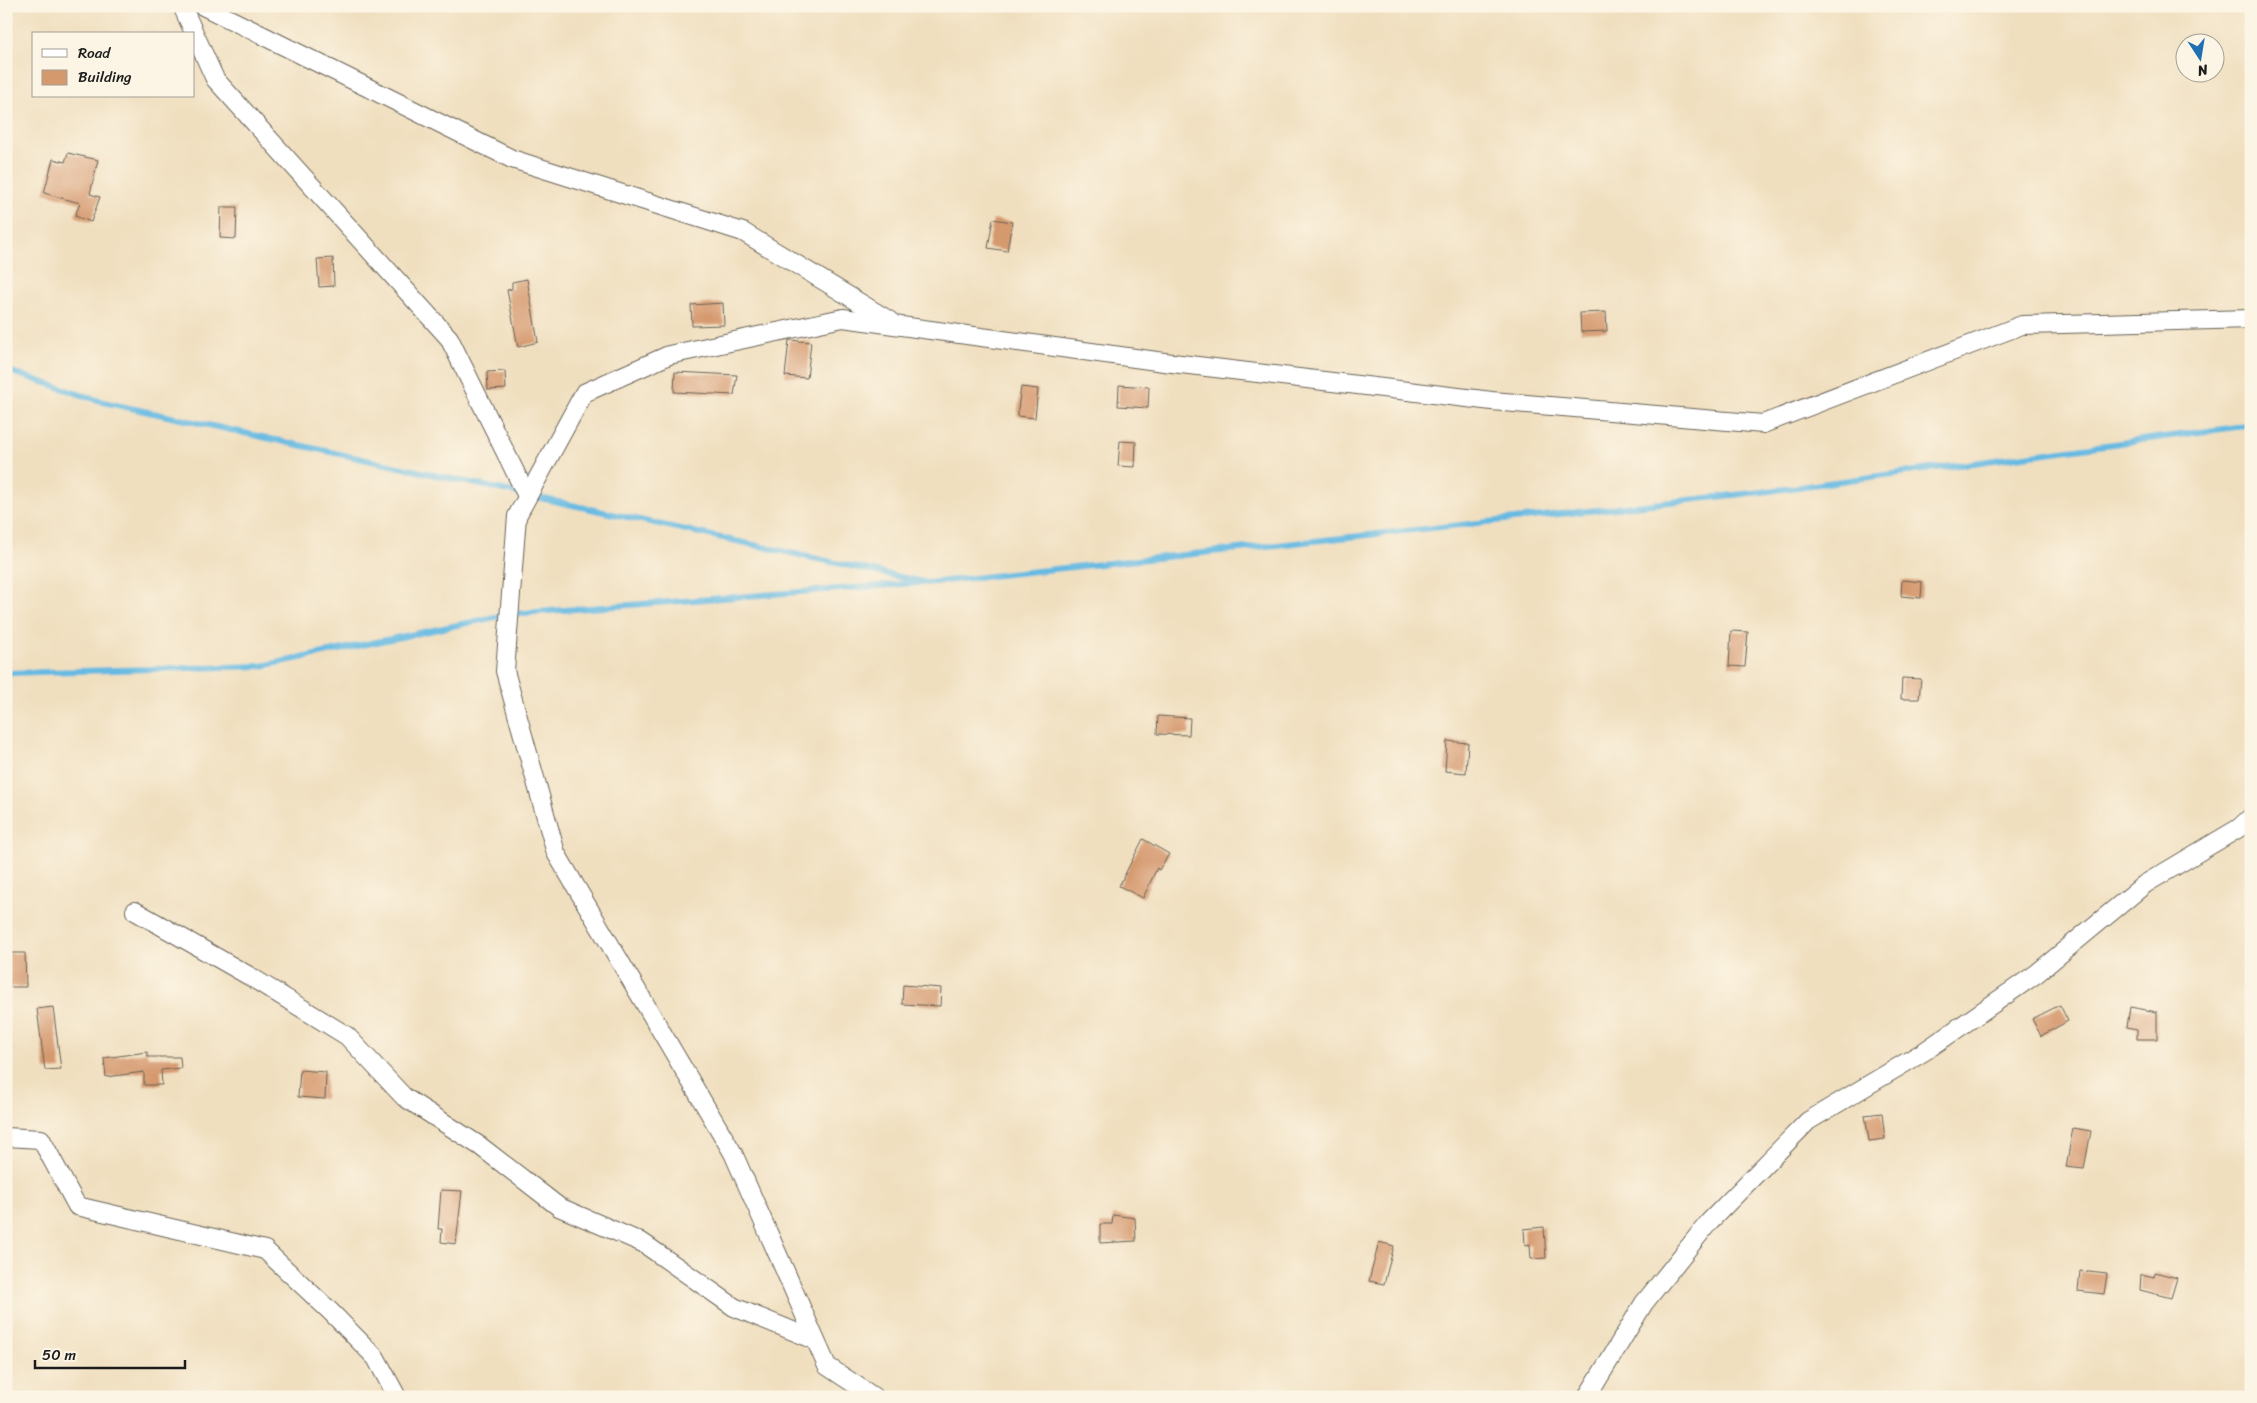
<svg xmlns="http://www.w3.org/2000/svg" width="2257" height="1403" viewBox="0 0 2257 1403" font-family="Sriracha,sans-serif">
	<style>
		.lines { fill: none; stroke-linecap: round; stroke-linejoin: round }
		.stream { stroke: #66bae2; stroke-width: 6 }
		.building { fill: #d5996e }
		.minor-casing { stroke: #666055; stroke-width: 20 }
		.minor { stroke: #fff; stroke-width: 18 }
	</style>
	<rect width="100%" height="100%" fill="#fcf5e5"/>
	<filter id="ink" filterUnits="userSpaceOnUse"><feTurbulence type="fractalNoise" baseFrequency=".02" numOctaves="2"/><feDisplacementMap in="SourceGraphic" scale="10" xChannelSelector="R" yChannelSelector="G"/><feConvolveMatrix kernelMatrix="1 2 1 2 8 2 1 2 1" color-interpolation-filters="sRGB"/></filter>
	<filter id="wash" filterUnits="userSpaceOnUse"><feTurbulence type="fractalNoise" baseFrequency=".0096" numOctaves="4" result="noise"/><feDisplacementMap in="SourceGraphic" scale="20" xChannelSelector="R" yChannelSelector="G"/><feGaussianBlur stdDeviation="1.12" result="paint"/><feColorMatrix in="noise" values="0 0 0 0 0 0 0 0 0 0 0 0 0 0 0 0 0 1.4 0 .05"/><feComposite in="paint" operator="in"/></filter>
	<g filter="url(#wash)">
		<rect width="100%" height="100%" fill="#f0dfbf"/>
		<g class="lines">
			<g class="stream">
				<path d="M 6,370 L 103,402 L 927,583 L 1762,492 L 2251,425"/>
				<path d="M 6,673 L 262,666 L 510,614 L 918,583"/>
			</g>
		</g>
		<g id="blocks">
			<g class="building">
				<path d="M 68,153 L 98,160 L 90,194 L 100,197 L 91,222 L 75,216 L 80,203 L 44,193 L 53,159 L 65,162 Z"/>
				<path d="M 221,207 L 237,207 L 236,239 L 220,238 Z"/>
				<path d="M 993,219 L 1012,222 L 1007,251 L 988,248 Z"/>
				<path d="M 333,258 L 334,286 L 319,287 L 317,259 Z"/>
				<path d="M 527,279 L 538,342 L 518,347 L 507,290 L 512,289 L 512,282 Z"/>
				<path d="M 723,303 L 724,325 L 692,326 L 691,305 Z"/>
				<path d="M 1606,312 L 1607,331 L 1581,332 L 1580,313 Z"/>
				<path d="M 789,340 L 811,342 L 807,378 L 785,376 Z"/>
				<path d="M 505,371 L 506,389 L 488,390 L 487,372 Z"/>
				<path d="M 675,372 L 737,375 L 734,395 L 674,392 Z"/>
				<path d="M 1119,385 L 1149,387 L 1148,408 L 1118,406 Z"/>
				<path d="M 1021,387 L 1038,389 L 1035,418 L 1017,416 Z"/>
				<path d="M 1120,441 L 1136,442 L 1135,467 L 1118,466 Z"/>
				<path d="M 1902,580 L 1922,582 L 1921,598 L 1901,596 Z"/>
				<path d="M 1731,631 L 1748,632 L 1745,667 L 1729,666 Z"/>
				<path d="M 1902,678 L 1921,679 L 1919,699 L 1901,699 Z"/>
				<path d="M 1158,716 L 1190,718 L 1189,735 L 1157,734 Z"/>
				<path d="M 1447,741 L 1468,743 L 1466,773 L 1445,771 Z"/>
				<path d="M 1143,839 L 1169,854 L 1159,870 L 1157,868 L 1143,898 L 1119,886 Z"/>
				<path d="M 8,953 L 25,953 L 26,987 L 9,987 Z"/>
				<path d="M 903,985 L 941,988 L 940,1006 L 902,1004 Z"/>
				<path d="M 2060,1005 L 2068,1021 L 2041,1036 L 2032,1019 Z"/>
				<path d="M 53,1007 L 61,1069 L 45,1070 L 37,1009 Z"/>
				<path d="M 2130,1007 L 2157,1012 L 2157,1039 L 2137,1039 L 2137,1029 L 2127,1027 Z"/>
				<path d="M 147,1052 L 148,1057 L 180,1057 L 181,1068 L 161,1070 L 162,1085 L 144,1085 L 144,1072 L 106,1077 L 104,1058 Z"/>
				<path d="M 300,1070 L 326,1072 L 325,1099 L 298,1097 Z"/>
				<path d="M 1882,1113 L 1885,1139 L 1869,1141 L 1865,1115 Z"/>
				<path d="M 2073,1128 L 2091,1131 L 2084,1169 L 2066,1167 Z"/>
				<path d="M 441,1190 L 462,1191 L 456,1244 L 441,1242 L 442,1229 L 438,1229 Z"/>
				<path d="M 1113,1215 L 1135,1218 L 1136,1241 L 1100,1243 L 1100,1224 L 1112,1224 Z"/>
				<path d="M 1544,1227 L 1546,1258 L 1531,1259 L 1530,1244 L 1525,1245 L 1524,1229 Z"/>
				<path d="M 1379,1242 L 1394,1246 L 1384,1284 L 1369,1281 Z"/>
				<path d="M 2080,1271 L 2107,1274 L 2104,1294 L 2078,1291 Z"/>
				<path d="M 2155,1272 L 2177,1278 L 2171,1298 L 2140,1290 L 2141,1274 L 2154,1277 Z"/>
			</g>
		</g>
	</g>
	<g filter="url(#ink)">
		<use href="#blocks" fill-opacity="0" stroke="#666055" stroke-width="1"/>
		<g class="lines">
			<defs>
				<g id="minor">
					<path d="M 182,6 L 215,79 L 449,338 L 527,496"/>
					<path d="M 203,6 L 512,159 L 743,232 L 890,321"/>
					<path d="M 135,911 L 251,977 L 347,1036 L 404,1097 L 480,1146 L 559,1207 L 643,1243 L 734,1307 L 815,1340"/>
					<path d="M 6,1137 L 41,1139 L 77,1206 L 265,1250 L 331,1312 L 376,1358 L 397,1397"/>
					<path d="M 874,1397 L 827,1366 L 733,1153 L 556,853 L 505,671 L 517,516 L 584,393 L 669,355 L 843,318 L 1164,362 L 1492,401 L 1763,424 L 2022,325 L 2251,319"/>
					<path d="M 1587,1397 L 1644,1303 L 1709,1222 L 1808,1121 L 1925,1051 L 2036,974 L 2145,884 L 2239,828 L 2251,817"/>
				</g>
			</defs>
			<use href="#minor" class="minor-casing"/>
			<use href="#minor" class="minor"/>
		</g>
	</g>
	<rect width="2257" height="1403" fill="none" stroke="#fcf5e5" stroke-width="25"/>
	<rect x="32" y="32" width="162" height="65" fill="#fcf5e5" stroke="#a29e95"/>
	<rect x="42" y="49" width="25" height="8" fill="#ffffff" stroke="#a29e95"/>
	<text x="78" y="58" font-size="15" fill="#1c1c1c">Road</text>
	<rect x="42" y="70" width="25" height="15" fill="#d5996e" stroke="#a29e95"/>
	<text x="78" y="82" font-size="15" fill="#1c1c1c">Building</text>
	<g transform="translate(2200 58) rotate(168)"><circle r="24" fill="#fcf5e5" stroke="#a29e95"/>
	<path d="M0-4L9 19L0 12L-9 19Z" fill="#1f6fb2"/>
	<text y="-8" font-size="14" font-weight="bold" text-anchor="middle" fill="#1c1c1c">N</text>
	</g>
	<path d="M35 1360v8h150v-8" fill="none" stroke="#1c1c1c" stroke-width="2.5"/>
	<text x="42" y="1360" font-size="15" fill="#1c1c1c" stroke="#fcf5e5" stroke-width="4" paint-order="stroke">50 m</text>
</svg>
